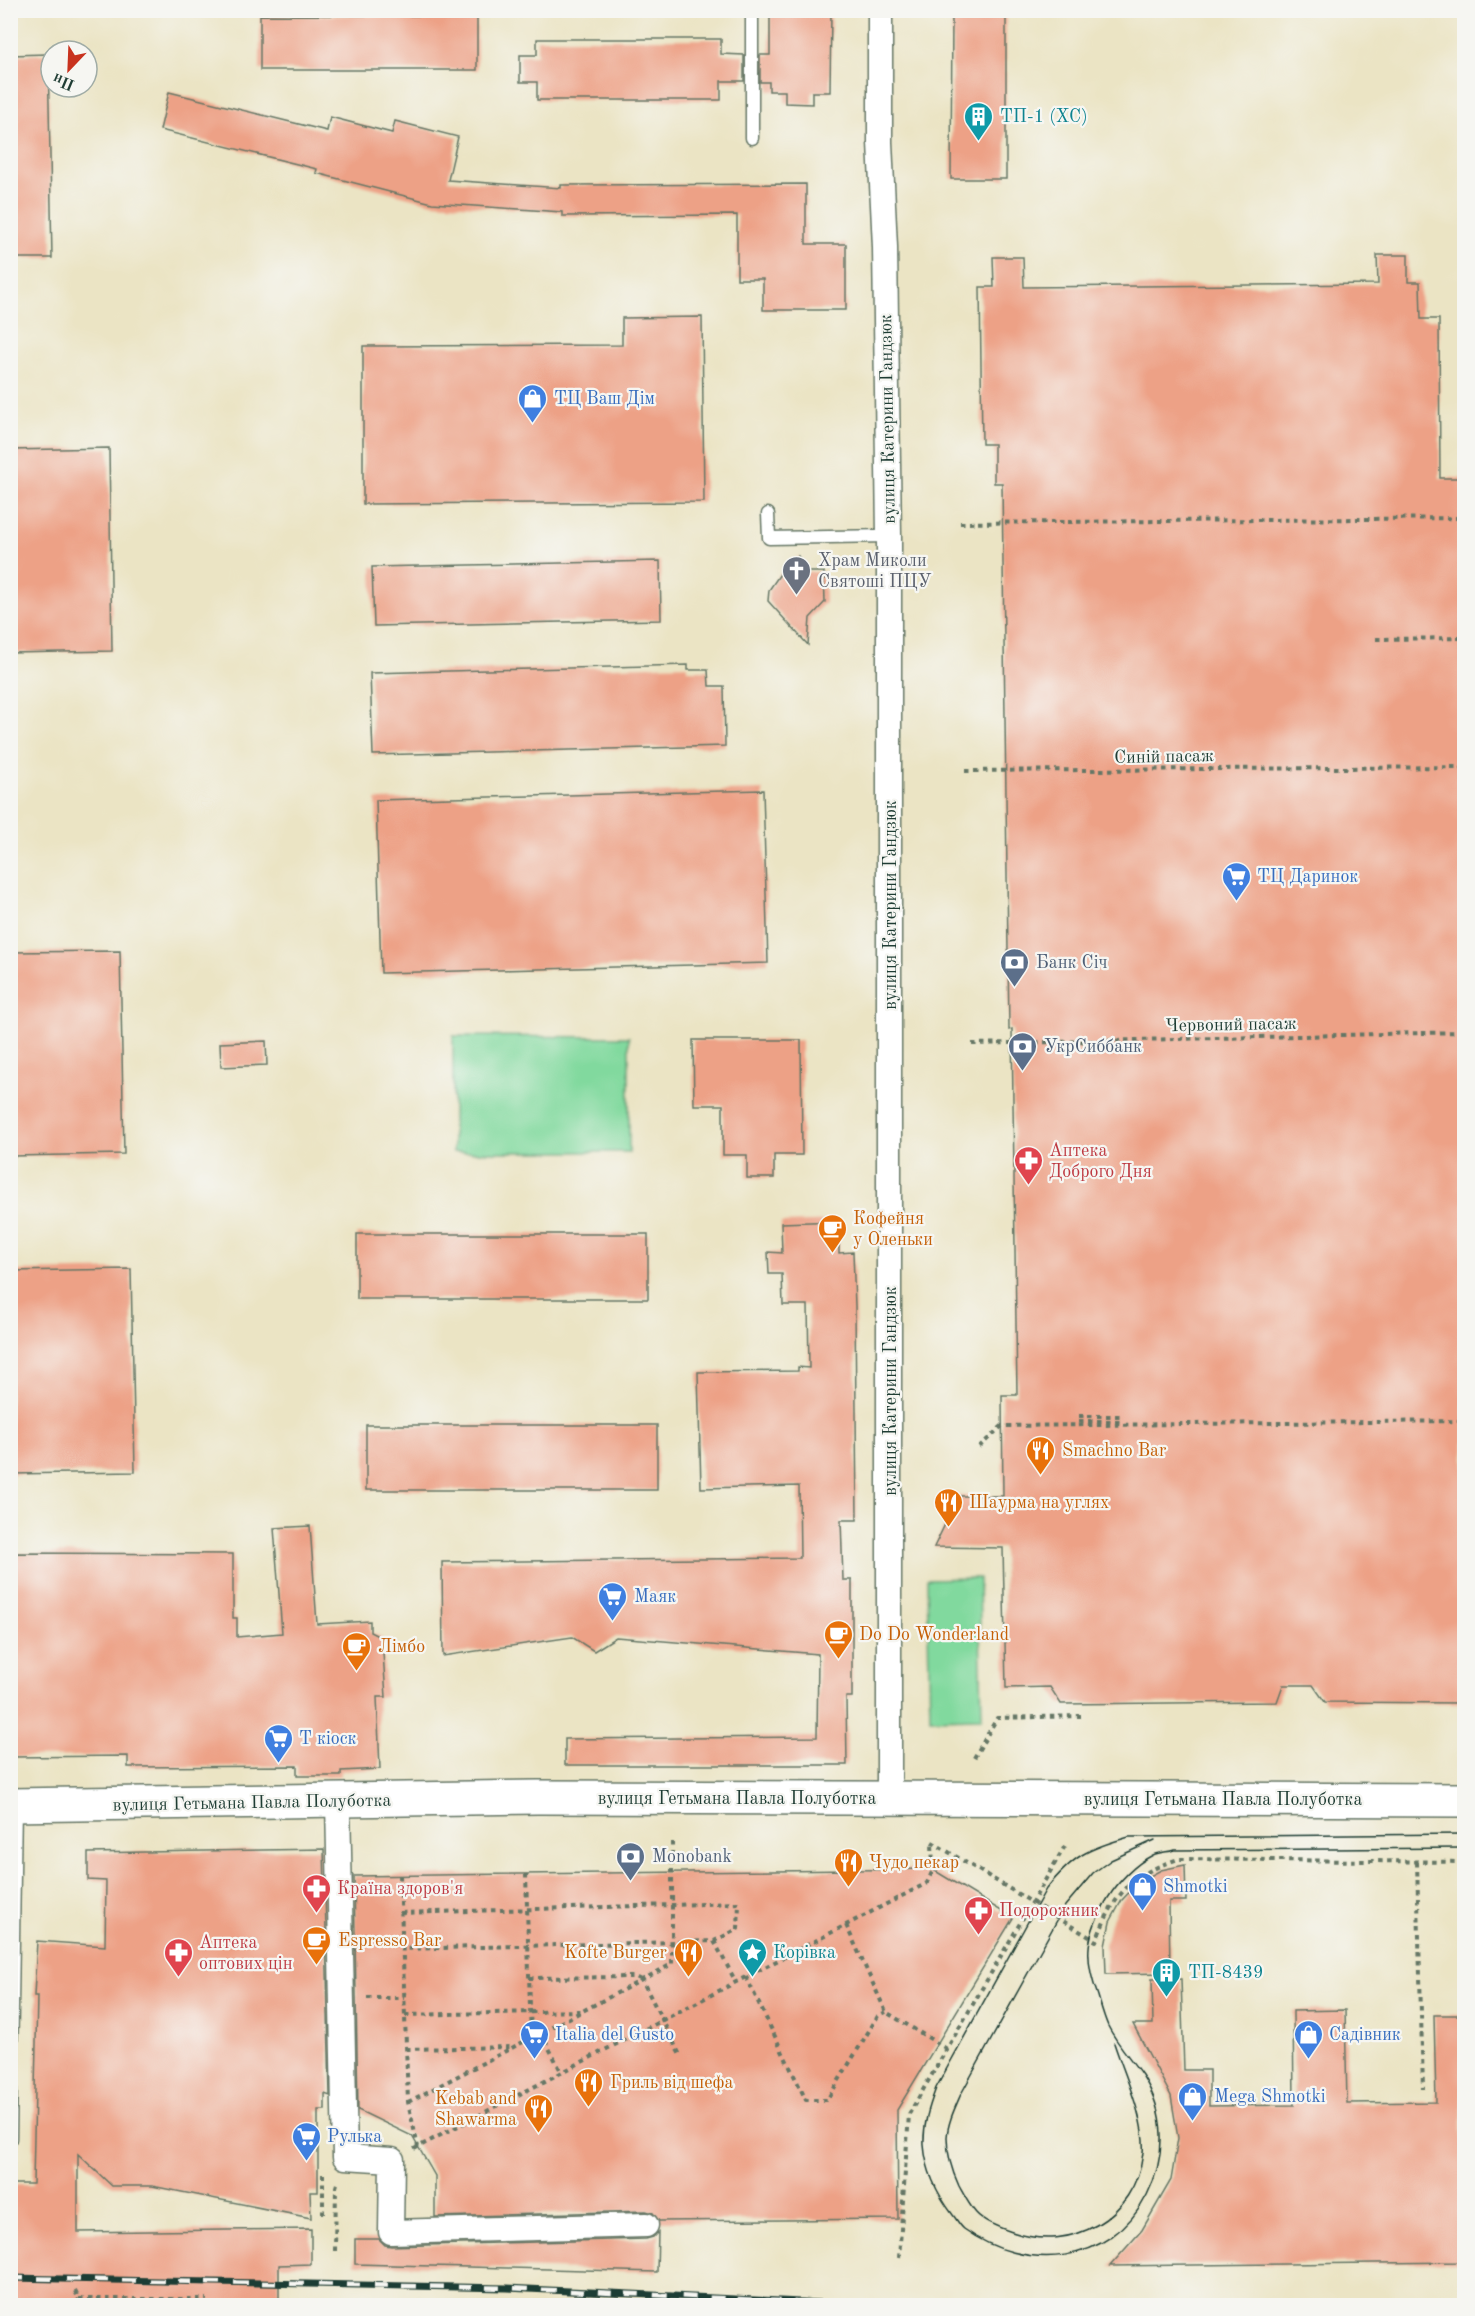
<svg xmlns="http://www.w3.org/2000/svg" width="1475" height="2316" viewBox="0 0 1475 2316" font-family="'Old Standard TT',serif">
	<style>
		.green { fill: #81d99e; stroke: #508b69; stroke-width: 1.5 }
		.building { fill: #eda186 }
		.lines { fill: none; stroke-linecap: round; stroke-linejoin: round }
		.lane-casing { stroke: #676; stroke-width: 15 }
		.street-casing { stroke: #676; stroke-width: 27 }
		.secondary-casing { stroke: #676; stroke-width: 36 }
		.path { stroke: #676; stroke-width: 4; stroke-dasharray: 4.5 4.5; stroke-linecap: butt }
		.lane { stroke: #fff; stroke-width: 12 }
		.street { stroke: #fff; stroke-width: 24 }
		.secondary { stroke: #fff; stroke-width: 33 }
		.tram { stroke: #1f3d34; stroke-width: 1.5 }
		.rail-casing { stroke: #1f3d34; stroke-width: 7 }
		.rail { stroke: #f6f6f2; stroke-width: 4.5; stroke-dasharray: 14; stroke-linecap: butt }
		.labels { text-anchor: middle; stroke-width: 4.5; stroke-linejoin: round; paint-order: stroke }
		.culture-label { font-size: 18px; fill: #0d838f; stroke: #f6f6f2; text-anchor: start }
		.shop-label { font-size: 18px; fill: #366cbe; stroke: #f6f6f2; text-anchor: start }
		.street-label { font-size: 18px; fill: #1f3d34; stroke: #f6f6f2 }
		.worship-label { font-size: 18px; fill: #5b616d; stroke: #f6f6f2; text-anchor: start }
		.service-label { font-size: 18px; fill: #4e5e75; stroke: #f6f6f2; text-anchor: start }
		.health-label { font-size: 18px; fill: #be3a42; stroke: #f6f6f2; text-anchor: start }
		.food-label { font-size: 18px; fill: #c56008; stroke: #f6f6f2; text-anchor: start }
	</style>
	<rect width="100%" height="100%" fill="#f6f6f2"/>
	<filter id="ink" filterUnits="userSpaceOnUse"><feTurbulence type="fractalNoise" baseFrequency=".0167" numOctaves="2"/><feDisplacementMap in="SourceGraphic" scale="12" xChannelSelector="R" yChannelSelector="G"/><feConvolveMatrix kernelMatrix="1 2 1 2 8 2 1 2 1" color-interpolation-filters="sRGB"/></filter>
	<filter id="wash" filterUnits="userSpaceOnUse"><feTurbulence type="fractalNoise" baseFrequency=".008" numOctaves="4" result="noise"/><feDisplacementMap in="SourceGraphic" scale="24" xChannelSelector="R" yChannelSelector="G"/><feGaussianBlur stdDeviation="1.35" result="paint"/><feColorMatrix in="noise" values="0 0 0 0 0 0 0 0 0 0 0 0 0 0 0 0 0 1.4 0 .05"/><feComposite in="paint" operator="in"/></filter>
	<g filter="url(#wash)">
		<rect width="100%" height="100%" fill="#ebe4c4"/>
		<g class="green">
			<path d="M 453,1036 L 629,1037 L 629,1152 L 453,1152 Z"/>
			<path d="M 979,1578 L 982,1718 L 930,1719 L 927,1579 Z"/>
		</g>
		<g id="blocks">
			<g class="building">
				<path d="M 770,10 L 831,10 L 830,92 L 812,92 L 812,104 L 785,103 L 785,91 L 769,91 L 769,82 L 760,82 L 760,55 L 770,55 Z"/>
				<path d="M 952,10 L 1006,10 L 1006,179 L 951,179 Z"/>
				<path d="M 260,15 L 477,16 L 477,70 L 260,70 Z"/>
				<path d="M 537,39 L 721,39 L 721,54 L 744,55 L 744,81 L 721,81 L 721,100 L 537,100 L 537,82 L 520,82 L 520,55 L 537,55 Z"/>
				<path d="M 48,54 L 52,258 L 10,258 L 10,55 Z"/>
				<path d="M 169,92 L 327,131 L 330,117 L 392,133 L 395,121 L 458,137 L 448,180 L 561,188 L 561,185 L 806,184 L 806,244 L 846,244 L 846,310 L 763,310 L 763,279 L 737,279 L 737,215 L 562,216 L 562,212 L 432,203 L 316,173 L 317,169 L 160,130 Z"/>
				<path d="M 1377,255 L 1408,255 L 1408,282 L 1420,282 L 1421,319 L 1439,319 L 1440,478 L 1464,478 L 1464,1703 L 1325,1702 L 1313,1685 L 1283,1685 L 1277,1702 L 1061,1704 L 1050,1687 L 1006,1688 L 1003,1548 L 934,1547 L 952,1510 L 953,1496 L 1003,1496 L 1002,1395 L 1017,1395 L 1012,1029 L 1009,1030 L 1002,483 L 994,483 L 994,444 L 982,444 L 980,287 L 994,287 L 993,257 L 1023,257 L 1024,287 L 1378,284 Z"/>
				<path d="M 702,317 L 704,502 L 363,504 L 363,346 L 622,345 L 622,318 Z"/>
				<path d="M 109,448 L 112,651 L 10,653 L 10,450 Z"/>
				<path d="M 798,556 L 807,572 L 824,572 L 825,602 L 810,618 L 808,645 L 768,601 L 769,590 L 780,574 L 789,573 Z"/>
				<path d="M 660,561 L 661,620 L 374,626 L 372,567 Z"/>
				<path d="M 688,665 L 688,670 L 708,670 L 709,686 L 724,686 L 725,746 L 373,755 L 370,673 Z"/>
				<path d="M 763,790 L 768,963 L 381,973 L 376,800 Z"/>
				<path d="M 120,951 L 124,1154 L 10,1156 L 10,952 Z"/>
				<path d="M 693,1040 L 801,1040 L 802,1155 L 774,1155 L 774,1178 L 747,1178 L 747,1155 L 723,1155 L 723,1105 L 694,1105 Z"/>
				<path d="M 266,1041 L 267,1065 L 221,1067 L 220,1043 Z"/>
				<path d="M 839,1221 L 839,1253 L 853,1252 L 855,1306 L 857,1520 L 841,1520 L 843,1580 L 852,1580 L 852,1697 L 846,1697 L 847,1765 L 565,1765 L 565,1739 L 817,1737 L 818,1654 L 616,1637 L 594,1651 L 572,1637 L 443,1656 L 442,1562 L 800,1558 L 799,1486 L 701,1488 L 698,1372 L 798,1371 L 798,1367 L 809,1368 L 808,1305 L 783,1305 L 782,1274 L 769,1274 L 768,1252 L 782,1253 L 781,1223 Z"/>
				<rect x="357" y="1234" width="291" height="65"/>
				<path d="M 131,1269 L 135,1472 L 10,1474 L 10,1271 Z"/>
				<rect x="366" y="1425" width="291" height="65"/>
				<path d="M 310,1526 L 317,1624 L 370,1621 L 370,1632 L 382,1638 L 386,1697 L 377,1697 L 380,1769 L 341,1771 L 341,1776 L 297,1776 L 297,1766 L 128,1767 L 128,1756 L 10,1757 L 10,1553 L 233,1554 L 233,1618 L 237,1618 L 237,1637 L 282,1633 L 274,1528 Z"/>
				<path d="M 324,1849 L 330,2096 L 325,2094 L 325,2110 L 318,2110 L 318,2192 L 310,2192 L 311,2218 L 152,2186 L 112,2186 L 78,2154 L 78,2232 L 311,2229 L 311,2264 L 279,2265 L 279,2306 L 10,2306 L 10,2184 L 33,2184 L 37,1996 L 34,1996 L 37,1941 L 105,1946 L 106,1881 L 88,1880 L 88,1853 Z"/>
				<path d="M 1185,1865 L 1186,1901 L 1169,1901 L 1170,1973 L 1106,1974 L 1105,1946 L 1110,1922 L 1122,1900 L 1139,1882 L 1161,1870 Z"/>
				<path d="M 932,1869 L 1013,1918 L 897,2110 L 898,2219 L 659,2221 L 653,2213 L 646,2211 L 435,2217 L 435,2176 L 412,2136 L 358,2110 L 354,1876 Z"/>
				<path d="M 1152,1979 L 1181,1979 L 1184,2070 L 1209,2070 L 1209,2106 L 1294,2105 L 1293,2011 L 1345,2010 L 1347,2103 L 1436,2102 L 1434,2015 L 1464,2015 L 1464,2095 L 1462,2095 L 1464,2262 L 1110,2266 L 1142,2230 L 1171,2180 L 1178,2138 L 1171,2096 L 1133,2024 L 1153,2024 Z"/>
				<path d="M 658,2232 L 657,2272 L 355,2264 L 355,2239 L 379,2239 L 385,2245 L 391,2246 L 646,2239 L 653,2237 Z"/>
			</g>
		</g>
	</g>
	<g filter="url(#ink)">
		<use href="#blocks" fill-opacity="0" stroke="#676" stroke-width="1.5"/>
		<g class="lines">
			<defs>
				<g id="lane">
					<path d="M 752,138 L 752,10"/>
					<path d="M 768,514 L 769,538 L 889,536"/>
					<path d="M 10,2139 L 15,1805"/>
				</g>
				<g id="street">
					<path d="M 880,10 L 880,142 L 885,247 L 889,536 L 889,1799"/>
					<path d="M 338,1801 L 345,2157 L 392,2160 L 391,2232 L 646,2225"/>
				</g>
				<path id="secondary" d="M 10,1805 L 538,1797 L 1464,1800"/>
			</defs>
			<use href="#lane" class="lane-casing"/>
			<use href="#street" class="street-casing"/>
			<use href="#secondary" class="secondary-casing"/>
			<g class="path">
				<path d="M 960,523 L 1464,518"/>
				<path d="M 1376,639 L 1464,638"/>
				<path d="M 965,771 L 1464,767"/>
				<path d="M 972,1044 L 1464,1032"/>
				<path d="M 1079,1416 L 1121,1416"/>
				<path d="M 1079,1421 L 1121,1421"/>
				<path d="M 979,1447 L 1002,1426 L 1464,1421"/>
				<path d="M 974,1758 L 997,1718 L 1081,1716"/>
				<path d="M 672,1842 L 672,1964 L 642,1980 L 680,2055"/>
				<path d="M 932,1842 L 1096,1941 C 1115,1893 1129,1876 1178,1859 L 1464,1862"/>
				<path d="M 1417,1862 L 1423,2089"/>
				<path d="M 526,1874 L 531,2039"/>
				<path d="M 400,1875 L 408,2102 L 418,2147"/>
				<path d="M 401,1913 L 739,1903 L 738,1929 L 714,1941 L 402,1949"/>
				<path d="M 846,1925 L 886,2012 L 947,2049"/>
				<path d="M 714,1941 L 736,1982"/>
				<path d="M 746,1977 L 806,2100 L 827,2100 L 878,2016 L 886,2012"/>
				<path d="M 529,1978 L 636,1977 L 642,1980"/>
				<path d="M 367,1998 L 404,1998"/>
				<path d="M 405,2015 L 581,2011"/>
				<path d="M 541,2033 L 562,2073"/>
				<path d="M 406,2049 L 513,2047"/>
				<path d="M 408,2102 L 642,1980"/>
				<path d="M 414,2149 L 927,1883 L 933,1870 L 932,1842"/>
				<path d="M 323,2214 L 323,2174"/>
				<path d="M 335,2251 L 336,2187 L 338,2180"/>
				<path d="M 899,2258 L 909,2114 L 1065,1846"/>
				<path d="M 75,2291 L 79,2299 L 75,2306"/>
				<path d="M 79,2299 L 207,2299"/>
			</g>
			<use href="#lane" class="lane"/>
			<use href="#street" class="street"/>
			<use href="#secondary" class="secondary"/>
			<g class="tram">
				<path d="M 1464,1834 L 1129,1837 C 1087,1849 1074,1855 1046,1889 L 936,2088 C 929,2107 923,2125 924,2145 C 926,2172 937,2194 953,2215 C 957,2220 960,2226 964,2229 C 1025,2273 1111,2266 1147,2195 C 1167,2156 1166,2112 1142,2075 C 1131,2059 1117,2044 1108,2026 C 1104,2017 1101,2006 1098,1996 C 1083,1957 1086,1934 1108,1898 C 1118,1882 1135,1864 1153,1855 C 1160,1852 1169,1852 1175,1850 L 1464,1848"/>
				<path d="M 1114,2043 C 1124,2074 1146,2120 1143,2153 C 1135,2218 1072,2253 1012,2232 C 1000,2228 984,2222 976,2213 C 969,2205 964,2195 959,2186 C 952,2171 947,2154 947,2137 C 948,2122 955,2108 961,2094 L 1065,1906 L 1093,1873 L 1111,1860 L 1155,1840"/>
			</g>
			<defs>
				<path id="rail" d="M 10,2278 L 507,2288 L 883,2306"/>
			</defs>
			<use href="#rail" class="rail-casing"/>
			<use href="#rail" class="rail"/>
		</g>
	</g>
	<defs>
		<symbol id="building-pin" viewBox="-11 -11 22 30"><path d="M0 17L-7.5 6A9.5 9.5 0 1 1 7.5 6Z" fill="#0f9aa8" stroke="#f6f6f2"/><path d="M-4-6H4V6H1V3H-1V6H-4ZM-2.5-4.3h1.7v1.8h-1.7ZM.8-4.3h1.7v1.8H.8ZM-2.5-1h1.7V.8h-1.7ZM.8-1h1.7V.8H.8Z" fill="#fff"/></symbol>
		<symbol id="shop-pin" viewBox="-11 -11 22 30"><path d="M0 17L-7.5 6A9.5 9.5 0 1 1 7.5 6Z" fill="#3f7fe0" stroke="#f6f6f2"/><path d="M-5-2.5h2.3a2.7 3.5 0 0 1 5.4 0H5L5.5 6h-11ZM-1.5-2.5h3a1.5 2.3 0 0 0-3 0Z" fill="#fff"/></symbol>
		<symbol id="church-pin" viewBox="-11 -11 22 30"><path d="M0 17L-7.5 6A9.5 9.5 0 1 1 7.5 6Z" fill="#6b7280" stroke="#f6f6f2"/><path d="M-1.2-6h2.4v3.5h3.3v2.4h-3.3V6h-2.4V-.1h-3.3v-2.4h3.3Z" fill="#fff"/></symbol>
		<symbol id="supermarket-pin" viewBox="-11 -11 22 30"><path d="M0 17L-7.5 6A9.5 9.5 0 1 1 7.5 6Z" fill="#3f7fe0" stroke="#f6f6f2"/><path d="M-6-5.5h2.5l.6 2H6L4.5 2H-2.5L-4.4-4H-6ZM-1.5 3.2a1.3 1.3 0 1 0 .1 0ZM3 3.2a1.3 1.3 0 1 0 .1 0Z" fill="#fff"/></symbol>
		<symbol id="bank-pin" viewBox="-11 -11 22 30"><path d="M0 17L-7.5 6A9.5 9.5 0 1 1 7.5 6Z" fill="#5c6f8a" stroke="#f6f6f2"/><path d="M-6-4H6V4H-6ZM0-2.3a2.3 2.3 0 1 0 0 4.6a2.3 2.3 0 1 0 0-4.6Z" fill="#fff"/></symbol>
		<symbol id="pharmacy-pin" viewBox="-11 -11 22 30"><path d="M0 17L-7.5 6A9.5 9.5 0 1 1 7.5 6Z" fill="#e0444e" stroke="#f6f6f2"/><path d="M-2-6h4v4h4v4h-4v4h-4v-4h-4v-4h4Z" fill="#fff"/></symbol>
		<symbol id="cafe-pin" viewBox="-11 -11 22 30"><path d="M0 17L-7.5 6A9.5 9.5 0 1 1 7.5 6Z" fill="#e8710a" stroke="#f6f6f2"/><path d="M-5.5-4.5H6V0H3Q3 3.5 0 3.5H-2.5Q-5.5 3.5-5.5 0ZM3-3.2v2h1.7v-2ZM-6 4.5H4V6H-6Z" fill="#fff"/></symbol>
		<symbol id="restaurant-pin" viewBox="-11 -11 22 30"><path d="M0 17L-7.5 6A9.5 9.5 0 1 1 7.5 6Z" fill="#e8710a" stroke="#f6f6f2"/><path d="M-5-6h1v4h1v-4h1v4h1v-4h1v5L-1.5 .5V6h-2V.5L-5-1ZM5-6V6H3V1.5H1.5Q1.5-4 5-6Z" fill="#fff"/></symbol>
		<symbol id="sight-pin" viewBox="-11 -11 22 30"><path d="M0 17L-7.5 6A9.5 9.5 0 1 1 7.5 6Z" fill="#0f9aa8" stroke="#f6f6f2"/><path d="M0-6L1.8-2.2L6-1.7L2.9 1.2L3.7 5.4L0 3.3L-3.7 5.4L-2.9 1.2L-6-1.7L-1.8-2.2Z" fill="#fff"/></symbol>
	</defs>
	<g fill-rule="evenodd">
		<use href="#building-pin" x="962" y="100" width="33" height="45"/>
		<use href="#shop-pin" x="516" y="382" width="33" height="45"/>
		<use href="#church-pin" x="780" y="554" width="33" height="45"/>
		<use href="#supermarket-pin" x="1220" y="860" width="33" height="45"/>
		<use href="#bank-pin" x="998" y="946" width="33" height="45"/>
		<use href="#bank-pin" x="1006" y="1030" width="33" height="45"/>
		<use href="#pharmacy-pin" x="1012" y="1144" width="33" height="45"/>
		<use href="#cafe-pin" x="816" y="1212" width="33" height="45"/>
		<use href="#restaurant-pin" x="1024" y="1434" width="33" height="45"/>
		<use href="#restaurant-pin" x="932" y="1486" width="33" height="45"/>
		<use href="#supermarket-pin" x="596" y="1580" width="33" height="45"/>
		<use href="#cafe-pin" x="822" y="1618" width="33" height="45"/>
		<use href="#cafe-pin" x="340" y="1630" width="33" height="45"/>
		<use href="#supermarket-pin" x="262" y="1722" width="33" height="45"/>
		<use href="#bank-pin" x="614" y="1840" width="33" height="45"/>
		<use href="#restaurant-pin" x="832" y="1846" width="33" height="45"/>
		<use href="#shop-pin" x="1126" y="1870" width="33" height="45"/>
		<use href="#pharmacy-pin" x="300" y="1872" width="33" height="45"/>
		<use href="#pharmacy-pin" x="962" y="1894" width="33" height="45"/>
		<use href="#cafe-pin" x="300" y="1924" width="33" height="45"/>
		<use href="#pharmacy-pin" x="162" y="1936" width="33" height="45"/>
		<use href="#restaurant-pin" x="672" y="1936" width="33" height="45"/>
		<use href="#sight-pin" x="736" y="1936" width="33" height="45"/>
		<use href="#building-pin" x="1150" y="1956" width="33" height="45"/>
		<use href="#supermarket-pin" x="518" y="2018" width="33" height="45"/>
		<use href="#shop-pin" x="1292" y="2018" width="33" height="45"/>
		<use href="#restaurant-pin" x="572" y="2066" width="33" height="45"/>
		<use href="#shop-pin" x="1176" y="2080" width="33" height="45"/>
		<use href="#restaurant-pin" x="522" y="2092" width="33" height="45"/>
		<use href="#supermarket-pin" x="290" y="2120" width="33" height="45"/>
	</g>
	<g class="labels">
		<g class="culture-label">
			<text x="1000" y="122">ТП-1 (ХС)</text>
			<text x="773" y="1958">Корівка</text>
			<text x="1188" y="1978">ТП-8439</text>
		</g>
		<g class="shop-label">
			<text x="554" y="404">ТЦ Ваш Дім</text>
			<text x="1257" y="882">ТЦ Даринок</text>
			<text x="634" y="1602">Маяк</text>
			<text x="299" y="1744">Т кіоск</text>
			<text x="1163" y="1892">Shmotki</text>
			<text x="555" y="2040">Italia del Gusto</text>
			<text x="1329" y="2040">Садівник</text>
			<text x="1214" y="2102">Mega Shmotki</text>
			<text x="327" y="2142">Рулька</text>
		</g>
		<g class="street-label">
			<text transform="translate(887 419) rotate(-91)" y="6">вулиця Катерини Гандзюк</text>
			<text transform="translate(1164 756) rotate(-1)" y="6">Синій пасаж</text>
			<text transform="translate(890 905) rotate(-90)" y="6">вулиця Катерини Гандзюк</text>
			<text transform="translate(1231 1024) rotate(-1)" y="6">Червоний пасаж</text>
			<text transform="translate(890 1391) rotate(-90)" y="6">вулиця Катерини Гандзюк</text>
			<text x="737" y="1804">вулиця Гетьмана Павла Полуботка</text>
			<text x="1223" y="1805">вулиця Гетьмана Павла Полуботка</text>
			<text transform="translate(252 1802) rotate(-1)" y="6">вулиця Гетьмана Павла Полуботка</text>
		</g>
		<g class="worship-label">
			<text x="818" y="566">Храм Миколи<tspan x="818" dy="21">Святоші ПЦУ</tspan></text>
		</g>
		<g class="service-label">
			<text x="1036" y="968">Банк Січ</text>
			<text x="1044" y="1052">УкрСиббанк</text>
			<text x="652" y="1862">Monobank</text>
		</g>
		<g class="health-label">
			<text x="1049" y="1156">Аптека<tspan x="1049" dy="21">Доброго Дня</tspan></text>
			<text x="337" y="1894">Країна здоров'я</text>
			<text x="999" y="1916">Подорожник</text>
			<text x="199" y="1948">Аптека<tspan x="199" dy="21">оптових цін</tspan></text>
		</g>
		<g class="food-label">
			<text x="853" y="1224">Кофейня<tspan x="853" dy="21">у Оленьки</tspan></text>
			<text x="1062" y="1456">Smachno Bar</text>
			<text x="969" y="1508">Шаурма на углях</text>
			<text x="859" y="1640">Do Do Wonderland</text>
			<text x="378" y="1652">Лімбо</text>
			<text x="869" y="1868">Чудо пекар</text>
			<text x="338" y="1946">Espresso Bar</text>
			<text x="667" y="1958" text-anchor="end">Kofte Burger</text>
			<text x="610" y="2088">Гриль від шефа</text>
			<text x="517" y="2104" text-anchor="end">Kebab and<tspan x="517" dy="21">Shawarma</tspan></text>
		</g>
	</g>
	<rect width="1475" height="2316" fill="none" stroke="#f6f6f2" stroke-width="36"/>
	<g transform="translate(69 69) rotate(203)"><circle r="28" fill="#f6f6f2" stroke="#a0aca6" stroke-width="1.5"/>
	<path d="M0-4.5L10 22L0 15L-10 22Z" fill="#c8321e"/>
	<text y="-9" font-size="16" font-weight="bold" text-anchor="middle" fill="#1f3d34">Пн</text>
	</g>
</svg>
